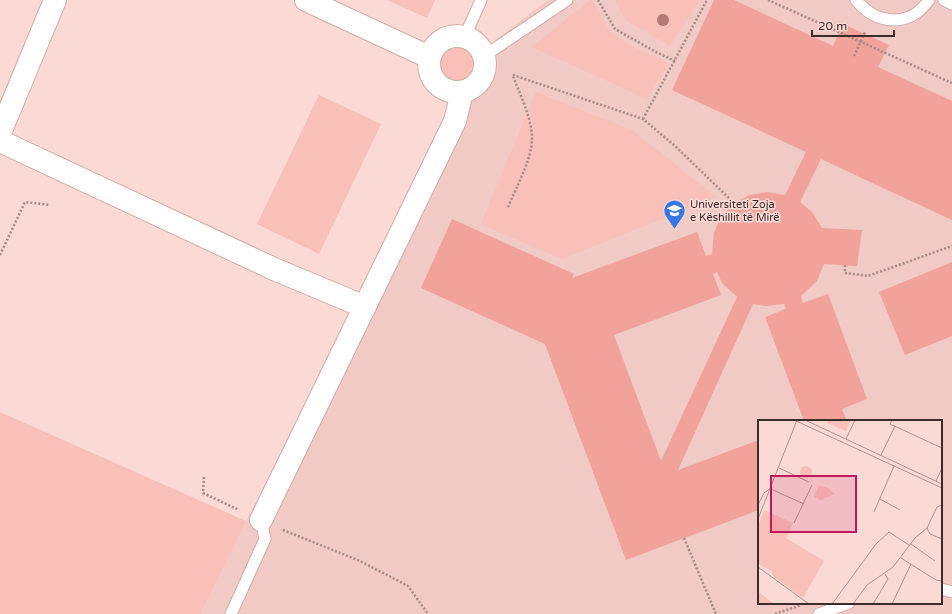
<svg xmlns="http://www.w3.org/2000/svg" width="952" height="614" viewBox="0 0 952 614" font-family="'Varela Round',sans-serif">
	<style>
		.built { fill: #f1c9c5; fill-rule: evenodd }
		.green { fill: #f9bfb9 }
		.building { fill: #f0a29b; fill-rule: evenodd }
		.lines { fill: none; stroke-linecap: round; stroke-linejoin: round }
		.lane-casing { stroke: #d3aba6; stroke-width: 13 }
		.street-casing { stroke: #d3aba6; stroke-width: 24 }
		.path { stroke: #a48a87; stroke-width: 2.5; stroke-dasharray: 2 2; stroke-linecap: butt }
		.lane { stroke: #fff; stroke-width: 11 }
		.street { stroke: #fff; stroke-width: 22 }
		.tree { fill: #b77774 }
		.labels { text-anchor: middle; stroke-width: 3.5; stroke-linejoin: round; paint-order: stroke }
		.poi-label { font-size: 11px; fill: #3b2b29; stroke: #fbd9d5; text-anchor: start }
		.inset-road { fill: none; stroke: #ae9390; stroke-width: 1 }
		.view { fill: #c2185b; fill-opacity: 0.15; stroke: #c2185b; stroke-width: 2 }
		.inset-edge { fill: none; stroke: #3b2b29; stroke-width: 2 }
	</style>
	<rect width="100%" height="100%" fill="#fbd9d5"/>
	<path class="built" d="M 548,0 L 952,0 L 952,614 L 201,614 L 246,521 L 497,39 ZM 759,421 L 941,421 L 941,603 L 759,603 Z"/>
	<g class="green">
		<path d="M 387,0 L 435,0 L 427,18 Z"/>
		<path d="M 590,0 L 592,0 L 610,32 L 633,47 L 669,63 L 647,99 L 532,47 Z"/>
		<path d="M 615,0 L 700,0 L 670,46 L 626,20 Z"/>
		<circle cx="456" cy="64" r="17"/>
		<path d="M 536,92 L 632,130 L 716,197 L 562,259 L 481,224 Z"/>
		<path d="M 319,95 L 381,124 L 319,254 L 257,224 Z"/>
		<path d="M 0,412 L 246,521 L 201,614 L 0,614 Z"/>
	</g>
	<g class="building">
		<path d="M 714,0 L 734,0 L 833,46 L 843,24 L 889,45 L 878,67 L 952,101 L 952,220 L 821,159 L 800,202 L 812,212 L 822,228 L 862,230 L 857,266 L 824,264 L 817,281 L 801,296 L 803,303 L 828,294 L 867,399 L 842,409 L 847,421 L 804,421 L 765,317 L 786,309 L 784,304 L 766,306 L 753,304 L 678,470 L 759,440 L 759,510 L 626,560 L 545,344 L 421,288 L 452,219 L 574,274 L 572,278 L 697,232 L 706,256 L 712,254 L 714,232 L 722,216 L 734,203 L 750,195 L 767,192 L 785,195 L 806,152 L 672,90 ZM 717,272 L 722,283 L 737,297 L 661,461 L 614,335 L 721,295 L 713,274 Z"/>
		<path d="M 952,262 L 952,336 L 905,355 L 879,292 Z"/>
	</g>
	<g class="lines">
		<defs>
			<g id="lane">
				<path d="M 856,0 C 876,25 910,28 929,0"/>
				<path d="M 944,0 L 952,4"/>
				<path d="M 465,36 L 481,0"/>
				<path d="M 484,56 L 567,0"/>
				<path d="M 941,589 L 952,592"/>
				<path d="M 231,614 L 265,539 L 261,520"/>
				<path d="M 819,614 L 849,603"/>
			</g>
			<g id="street">
				<path d="M 306,0 L 429,57"/>
				<circle cx="457" cy="64" r="28"/>
				<path d="M 0,133 L 55,0"/>
				<path d="M 0,141 L 274,269 L 365,307"/>
				<path d="M 261,520 L 455,121 L 462,92"/>
			</g>
		</defs>
		<use href="#lane" class="lane-casing"/>
		<use href="#street" class="street-casing"/>
		<g class="path">
			<path d="M 598,0 L 615,29 L 656,52 L 675,61"/>
			<path d="M 768,0 L 952,83"/>
			<path d="M 854,56 L 865,32"/>
			<path d="M 513,75 L 643,119 L 675,146 L 734,203"/>
			<path d="M 643,119 L 707,0"/>
			<path d="M 508,207 C 516,188 533,157 532,137 C 531,116 520,95 513,76"/>
			<path d="M 0,255 L 25,202 L 50,205"/>
			<path d="M 845,265 L 845,273 L 868,276 L 952,246"/>
			<path d="M 204,477 L 203,493 L 239,510"/>
			<path d="M 283,530 L 360,561 L 408,586 L 428,614"/>
			<path d="M 684,538 L 716,614"/>
			<path d="M 775,614 L 801,605"/>
		</g>
		<use href="#lane" class="lane"/>
		<use href="#street" class="street"/>
	</g>
	<circle class="tree" cx="663" cy="20" r="6"/>
	<defs>
		<symbol id="university-pin" viewBox="-11 -11 22 30"><path d="M0 17L-7.5 6A9.5 9.5 0 1 1 7.5 6Z" fill="#3577e5" stroke="#fbd9d5"/><path d="M0-5L7-2L0 1L-7-2ZM-4 1L0 2.5L4 1V4Q0 6-4 4Z" fill="#fff"/></symbol>
	</defs>
	<g fill-rule="evenodd">
		<use href="#university-pin" x="662" y="198" width="25" height="34"/>
	</g>
	<g class="labels">
		<g class="poi-label">
			<text x="690" y="208">Universiteti Zoja<tspan x="690" dy="13">e Këshillit të Mirë</tspan></text>
		</g>
	</g>
	<g transform="translate(758 420)">
		<rect width="184" height="184" fill="#fbd9d5"/>
		<path d="M 70,0 L 93,0 L 88,11 L 69,3 ZM42 52a6 6 0 1 1 12 0a6 6 0 1 1-12 0ZM 61,65 L 70,68 L 77,74 L 63,80 L 56,77 ZM 6,90 L 35,103 L 28,118 L 66,141 L 45,178 L 15,156 L 14,151 L 0,144 L 0,106 ZM 0,172 L 2,173 L 16,184 L 0,184 Z" fill="#f9bfb9"/>
		<path class="inset-road" d="M 36,0 L 184,68M 47,0 L 184,64M 134,0 L 132,4 L 184,28M 88,19 L 97,0M 123,35 L 137,6M 21,48 L 51,62M 178,61 L 184,48M 13,69 L 46,84M 122,79 L 142,90M 0,85 L 6,73 L 13,68M 116,92 L 136,46M 0,99 L 39,0M 36,103 L 54,65M 169,108 L 172,114 L 184,119M 153,124 L 177,141M 143,138 L 178,160 L 184,161M 0,147 L 51,184M 74,184 L 118,124 L 131,112 L 151,125M 95,184 L 109,165 L 135,147 L 157,118 L 169,108 L 179,87 L 184,85M 115,184 L 130,159 L 127,154M 134,184 L 153,144"/>
		<path class="view" d="M 13,56 L 98,56 L 98,112 L 13,112 Z"/>
		<rect width="184" height="184" class="inset-edge"/>
	</g>
	<path d="M812 30v6h82v-6" fill="none" stroke="#3b2b29" stroke-width="2"/>
	<text x="818" y="30" font-size="12" fill="#3b2b29" stroke="#fbd9d5" stroke-width="3" paint-order="stroke">20 m</text>
</svg>
